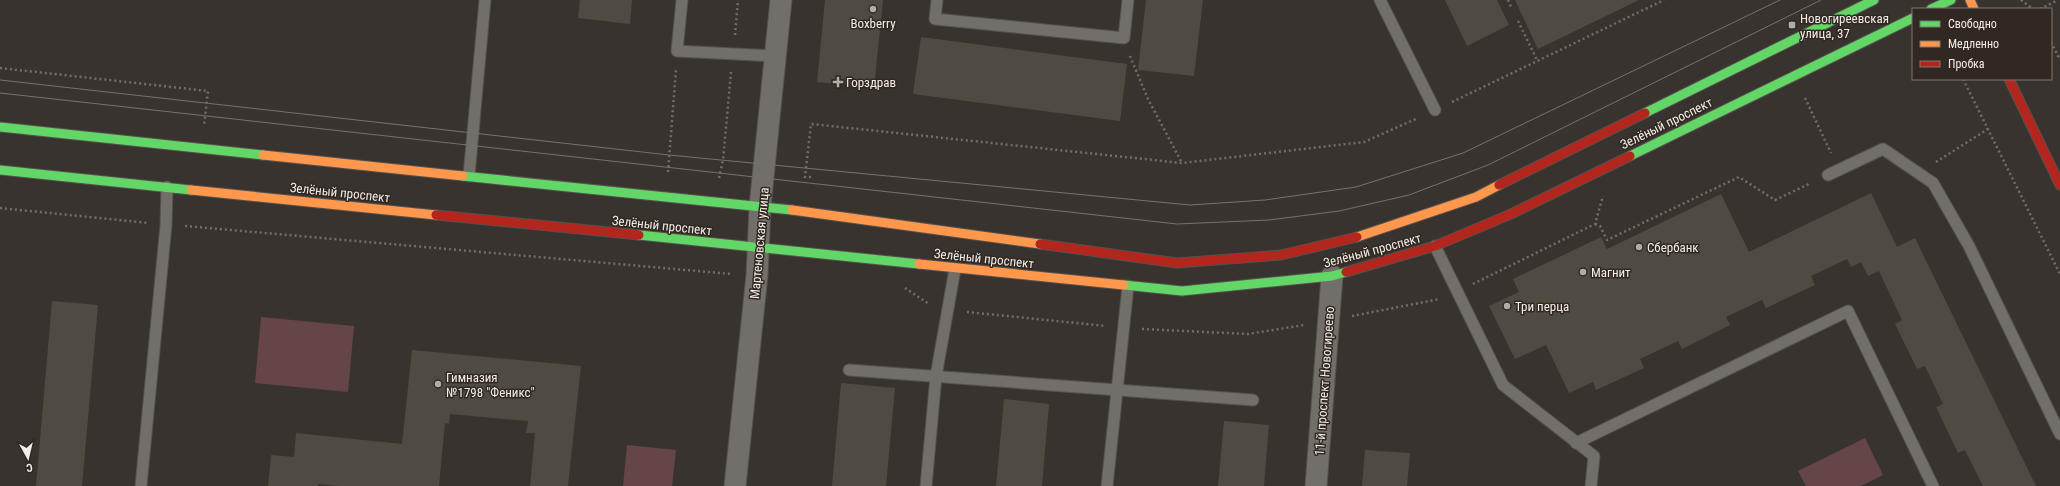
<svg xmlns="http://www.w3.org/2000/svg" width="2060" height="486" viewBox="0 0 2060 486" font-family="'Roboto Condensed',sans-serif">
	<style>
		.green { fill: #664549 }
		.building { fill: #4f4b42 }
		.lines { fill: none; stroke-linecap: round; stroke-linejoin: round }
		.lane-casing { stroke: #55514e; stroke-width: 13 }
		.street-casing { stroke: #55514e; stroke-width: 23 }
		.fast-casing { stroke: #55514e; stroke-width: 11 }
		.slow-casing { stroke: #55514e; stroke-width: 11 }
		.jam-casing { stroke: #55514e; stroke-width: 11 }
		.path { stroke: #716e6b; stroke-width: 2.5; stroke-dasharray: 2 3; stroke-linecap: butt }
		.lane { stroke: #726e6a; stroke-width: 11 }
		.street { stroke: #726e6a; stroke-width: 21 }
		.fast { stroke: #63d668; stroke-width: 9 }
		.slow { stroke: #ff974d; stroke-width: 9 }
		.jam { stroke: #b3261e; stroke-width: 9 }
		.tram { stroke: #74716f; stroke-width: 1 }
		.poi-dot { fill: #b1aca7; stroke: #312921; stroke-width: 1.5 }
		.labels { text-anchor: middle; stroke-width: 3; stroke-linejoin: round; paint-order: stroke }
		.poi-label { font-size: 13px; fill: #f2ede8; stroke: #312921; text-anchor: start }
		.street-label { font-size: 13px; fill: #f2ede8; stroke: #312921 }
	</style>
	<rect width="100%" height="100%" fill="#38332e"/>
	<g class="green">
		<path d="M 261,317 L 354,326 L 348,392 L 255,383 Z"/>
		<path d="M 1865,438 L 1883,475 L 1861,486 L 1806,486 L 1798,471 Z"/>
		<path d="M 627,445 L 676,450 L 672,486 L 623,486 Z"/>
	</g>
	<g class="building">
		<path d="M 580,0 L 632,0 L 630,24 L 578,18 Z"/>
		<path d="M 825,0 L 883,0 L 874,88 L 817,82 Z"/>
		<path d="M 1146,0 L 1203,0 L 1194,76 L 1138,70 Z"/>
		<path d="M 1445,0 L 1497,0 L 1509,25 L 1467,46 Z"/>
		<path d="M 1515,0 L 1639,0 L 1538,49 Z"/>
		<path d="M 921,37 L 1127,64 L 1120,121 L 913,94 Z"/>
		<path d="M 1871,193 L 1897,247 L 1915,238 L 2036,486 L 1983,486 L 1965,450 L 1958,453 L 1936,407 L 1943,404 L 1925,366 L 1917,369 L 1895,324 L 1902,320 L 1879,271 L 1868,276 L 1861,262 L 1851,267 L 1847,259 L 1811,276 L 1815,285 L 1766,308 L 1762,300 L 1726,317 L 1730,325 L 1682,349 L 1678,341 L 1640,359 L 1644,368 L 1596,390 L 1593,382 L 1569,393 L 1546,345 L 1515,359 L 1489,306 L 1519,292 L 1513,279 L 1601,237 L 1607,249 L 1721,194 L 1749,252 Z"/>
		<path d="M 52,301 L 98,305 L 82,486 L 36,486 Z"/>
		<path d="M 412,350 L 581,366 L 568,486 L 530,486 L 535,433 L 526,433 L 528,421 L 450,414 L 449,424 L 445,423 L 439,486 L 338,486 L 318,484 L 318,486 L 268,486 L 271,455 L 294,457 L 296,433 L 402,444 Z"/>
		<path d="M 841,383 L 895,388 L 886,486 L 832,486 Z"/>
		<path d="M 1004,399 L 1049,404 L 1042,486 L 996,486 Z"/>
		<path d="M 1224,421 L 1269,425 L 1264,486 L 1218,486 Z"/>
		<path d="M 1365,450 L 1410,453 L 1407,486 L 1362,486 Z"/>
	</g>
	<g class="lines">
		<defs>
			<g id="lane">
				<path d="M 682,0 L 677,51 L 775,56"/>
				<path d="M 937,0 L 935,19 L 1124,38 L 1128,0"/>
				<path d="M 1380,0 L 1435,110"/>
				<path d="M 1828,175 L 1883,149 L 1933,183 L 1969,246 L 2060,434"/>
				<path d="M 469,176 L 485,0"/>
				<path d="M 1435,246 L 1503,385 L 1594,456 L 1591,486"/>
				<path d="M 849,370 L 1253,400"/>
				<path d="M 1576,443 L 1848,311 L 1933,486"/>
				<path d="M 141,486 L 166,225 L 167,187"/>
				<path d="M 926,486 L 936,376 L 955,269"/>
				<path d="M 1107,486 L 1128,286"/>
			</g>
			<g id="street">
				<path d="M 735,486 L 757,275 L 760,207 L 781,0"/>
				<path d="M 1316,486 L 1332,276"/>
			</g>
			<g id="fast">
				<path d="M 1931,9 L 1951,0"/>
				<path d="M 1645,113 L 1874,0"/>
				<path d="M 0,127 L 263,155"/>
				<path d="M 1630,156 L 1913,18"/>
				<path d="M 0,170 L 191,190"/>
				<path d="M 463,176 L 792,210"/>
				<path d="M 639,235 L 919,264"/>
				<path d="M 1124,285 L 1182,291 L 1332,276 L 1346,272"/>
			</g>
			<g id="slow">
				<path d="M 1970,0 L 1974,9"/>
				<path d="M 263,155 L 463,176"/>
				<path d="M 191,190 L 436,215"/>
				<path d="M 792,210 L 1040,244"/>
				<path d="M 1357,237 L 1476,197 L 1499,185"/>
				<path d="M 919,264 L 1124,285"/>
			</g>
			<g id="jam">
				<path d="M 2009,79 L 2060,185"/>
				<path d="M 1499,185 L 1645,113"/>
				<path d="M 436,215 L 639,235"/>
				<path d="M 1040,244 L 1177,263 L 1281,255 L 1357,237"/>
				<path d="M 1346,272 L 1435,246 L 1511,214 L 1630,156"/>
			</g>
		</defs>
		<use href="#lane" class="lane-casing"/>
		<use href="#street" class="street-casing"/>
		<use href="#fast" class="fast-casing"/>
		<use href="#slow" class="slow-casing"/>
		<use href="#jam" class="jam-casing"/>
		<g class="path">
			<path d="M 1508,0 L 1511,7"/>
			<path d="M 2021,0 L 2033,9"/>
			<path d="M 2040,9 L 2058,0"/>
			<path d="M 1518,21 L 1537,60"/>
			<path d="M 735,35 L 738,0"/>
			<path d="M 2051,42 L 2060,60"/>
			<path d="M 1130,56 L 1148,99 L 1182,163"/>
			<path d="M 0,68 L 208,91 L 204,125"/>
			<path d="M 1963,79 L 2060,274"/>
			<path d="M 1805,98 L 1831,153"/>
			<path d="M 1452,102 L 1664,0"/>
			<path d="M 1936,162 L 1988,129"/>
			<path d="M 668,172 L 676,70"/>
			<path d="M 811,177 L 805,177 L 811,124 L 1182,163 L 1364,142 L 1418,118"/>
			<path d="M 719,178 L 723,160 L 731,72"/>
			<path d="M 0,208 L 148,223"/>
			<path d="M 1595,224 L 1600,226 L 1607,240 L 1739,177 L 1775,200 L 1811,183"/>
			<path d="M 185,226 L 732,274"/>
			<path d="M 1473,284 L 1595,224 L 1603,196"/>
			<path d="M 905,288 L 929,304"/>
			<path d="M 967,312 L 1105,326"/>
			<path d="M 1352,316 L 1440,299"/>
			<path d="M 1142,329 L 1248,334 L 1304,325"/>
		</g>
		<use href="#lane" class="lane"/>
		<use href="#street" class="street"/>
		<use href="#fast" class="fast"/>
		<use href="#slow" class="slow"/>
		<use href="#jam" class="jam"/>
		<g class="tram">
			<path d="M 0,80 L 669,155 L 1190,205 L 1265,200 L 1356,187 L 1463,153 L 1780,0"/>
			<path d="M 0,93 L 1177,224 L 1269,220 L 1339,211 L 1409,195 L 1488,165 L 1821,0"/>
		</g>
	</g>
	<g class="poi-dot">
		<circle cx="873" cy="9" r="4"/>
		<rect x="1788" y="21" width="8" height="8" rx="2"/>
		<path d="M836 76h4v4h4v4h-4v4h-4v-4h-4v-4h4z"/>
		<circle cx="1639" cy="247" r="4"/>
		<circle cx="1583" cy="272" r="4"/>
		<circle cx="1507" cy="306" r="4"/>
		<circle cx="438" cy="384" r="4"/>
	</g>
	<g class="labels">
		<g class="poi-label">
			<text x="1800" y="23">Новогиреевская<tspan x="1800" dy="15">улица, 37</tspan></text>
			<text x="873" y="28" text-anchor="middle">Boxberry</text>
			<text x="846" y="87">Горздрав</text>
			<text x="1647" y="252">Сбербанк</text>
			<text x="1591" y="277">Магнит</text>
			<text x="1515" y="311">Три перца</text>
			<text x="446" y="382">Гимназия<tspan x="446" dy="15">№1798 "Феникс"</tspan></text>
		</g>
		<g class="street-label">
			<text transform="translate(1666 123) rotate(-26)" y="5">Зелёный проспект</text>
			<text transform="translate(340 192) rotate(6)" y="5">Зелёный проспект</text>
			<text transform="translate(662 225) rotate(6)" y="5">Зелёный проспект</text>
			<text transform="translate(759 243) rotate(-85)" y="5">Мартеновская улица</text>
			<text transform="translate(1372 250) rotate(-15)" y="5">Зелёный проспект</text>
			<text transform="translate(984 258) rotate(6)" y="5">Зелёный проспект</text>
			<text transform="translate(1324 381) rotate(-86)" y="5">11-й проспект Новогиреево</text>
		</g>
	</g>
	<rect x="1912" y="8" width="140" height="72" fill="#312921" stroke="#7e7771"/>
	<rect x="1920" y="21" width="20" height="6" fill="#63d668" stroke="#7e7771"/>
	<text x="1948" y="28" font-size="12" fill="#f2ede8">Свободно</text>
	<rect x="1920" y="41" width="20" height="6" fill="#ff974d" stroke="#7e7771"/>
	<text x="1948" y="48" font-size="12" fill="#f2ede8">Медленно</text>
	<rect x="1920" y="61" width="20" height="6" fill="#b3261e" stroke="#7e7771"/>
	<text x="1948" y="68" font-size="12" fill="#f2ede8">Пробка</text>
	<g transform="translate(28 458) rotate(172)" stroke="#312921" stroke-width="3" paint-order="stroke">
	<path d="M0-3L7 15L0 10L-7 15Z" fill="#f2ede8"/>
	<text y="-6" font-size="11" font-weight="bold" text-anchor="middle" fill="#f2ede8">С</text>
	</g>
</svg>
